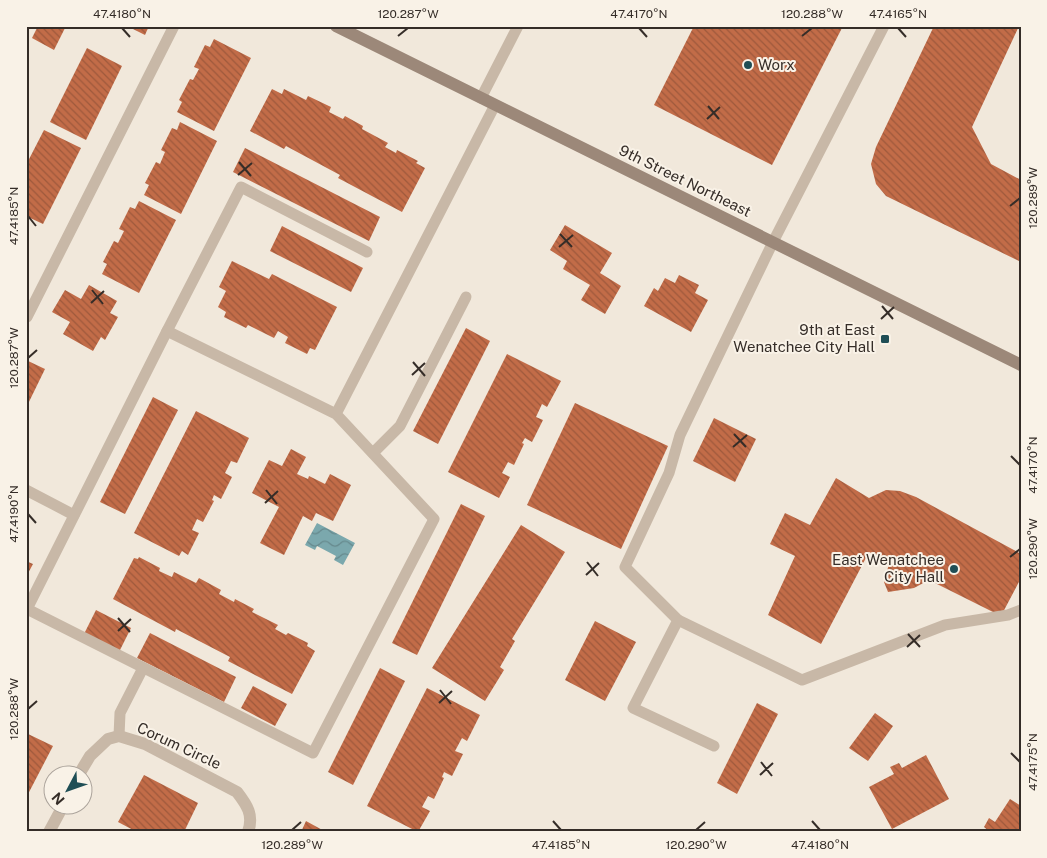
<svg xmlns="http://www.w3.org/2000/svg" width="1047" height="858" viewBox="0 0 1047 858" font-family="'Public Sans',sans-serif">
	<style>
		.water { fill: url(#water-waves) }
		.building { fill: url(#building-back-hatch) }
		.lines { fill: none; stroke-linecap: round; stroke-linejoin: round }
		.service { stroke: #c8b8a7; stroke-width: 11 }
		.minor { stroke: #c8b8a7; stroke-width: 12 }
		.secondary { stroke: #9c8879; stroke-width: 12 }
		.ticks { fill: none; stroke: #352d28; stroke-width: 2 }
		.poi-dot { fill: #1f4e55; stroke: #f9f2e7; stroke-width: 2 }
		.labels { text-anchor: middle; stroke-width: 4; stroke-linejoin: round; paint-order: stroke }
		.poi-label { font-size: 15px; fill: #352d28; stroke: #f9f2e7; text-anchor: end }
		.street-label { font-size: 15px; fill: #352d28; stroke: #f9f2e7 }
		.neatline { fill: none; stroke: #352d28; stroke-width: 2 }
		.ticks-label { font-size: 12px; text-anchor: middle; fill: #352d28 }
	</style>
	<defs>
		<pattern id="water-waves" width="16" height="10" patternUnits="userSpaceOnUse" patternTransform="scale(1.25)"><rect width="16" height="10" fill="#7ba8ad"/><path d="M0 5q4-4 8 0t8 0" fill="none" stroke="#66898d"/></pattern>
		<pattern id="building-back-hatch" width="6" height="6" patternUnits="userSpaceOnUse" patternTransform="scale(1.25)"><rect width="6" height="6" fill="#c26c48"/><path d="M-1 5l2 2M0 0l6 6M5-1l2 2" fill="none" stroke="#9e593c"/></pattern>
	</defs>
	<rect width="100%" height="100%" fill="#f1e8db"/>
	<path class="water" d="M 317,523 L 355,543 L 343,565 L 334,560 L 336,556 L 317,546 L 315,550 L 305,545 Z"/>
	<g class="building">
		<path d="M 38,26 L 66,26 L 54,50 L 32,38 Z"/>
		<path d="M 127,26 L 149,26 L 145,35 Z"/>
		<path d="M 694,26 L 843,26 L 772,165 L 654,105 Z"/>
		<path d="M 934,26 L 1019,26 L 972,127 L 991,164 L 1021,180 L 1021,262 L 886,196 L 876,184 L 871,164 L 876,147 Z"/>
		<path d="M 214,39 L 251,58 L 214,131 L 177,112 L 182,102 L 179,100 L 190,79 L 193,80 L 199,69 L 194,67 L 205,45 L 210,47 Z"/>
		<path d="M 87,48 L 122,66 L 86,140 L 50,122 Z"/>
		<path d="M 272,89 L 282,94 L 284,89 L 306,100 L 308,96 L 331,107 L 329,112 L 343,119 L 345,116 L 363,126 L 362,129 L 388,143 L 385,147 L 396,153 L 397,150 L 418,161 L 416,163 L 425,168 L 402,212 L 338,178 L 340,175 L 286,146 L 284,149 L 250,131 Z"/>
		<path d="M 180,122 L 217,141 L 181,214 L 144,195 L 149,185 L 145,183 L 156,162 L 160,164 L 165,152 L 161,150 L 172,128 L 177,130 Z"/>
		<path d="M 44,130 L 81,148 L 43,224 L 26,216 L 26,165 Z"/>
		<path d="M 245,148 L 380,217 L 369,241 L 233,172 Z"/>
		<path d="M 139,201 L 176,220 L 139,293 L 102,274 L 107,264 L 103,262 L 114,241 L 118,243 L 124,231 L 119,229 L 130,207 L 135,209 Z"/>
		<path d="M 565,225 L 612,253 L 600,273 L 621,286 L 605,314 L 581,300 L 590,285 L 563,269 L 567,261 L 550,250 Z"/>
		<path d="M 282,226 L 363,268 L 351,292 L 270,251 Z"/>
		<path d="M 232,261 L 269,279 L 272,274 L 337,307 L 315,350 L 310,348 L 307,354 L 285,343 L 288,337 L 278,331 L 274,338 L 248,325 L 246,328 L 224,317 L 226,312 L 218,307 L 226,291 L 219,287 Z"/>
		<path d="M 679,275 L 699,285 L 695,293 L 708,300 L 691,332 L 644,306 L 654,288 L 658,291 L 665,278 L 675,283 Z"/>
		<path d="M 89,285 L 117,301 L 110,313 L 118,317 L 105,340 L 101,337 L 93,351 L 63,334 L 70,322 L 52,312 L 65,290 L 81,299 Z"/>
		<path d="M 466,328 L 490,341 L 438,444 L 413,431 Z"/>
		<path d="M 507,354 L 561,381 L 547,407 L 542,404 L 536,417 L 543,420 L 532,442 L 525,438 L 522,443 L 524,444 L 514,465 L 508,462 L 502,473 L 510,477 L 499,498 L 448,472 Z"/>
		<path d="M 26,360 L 45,369 L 26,408 Z"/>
		<path d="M 153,397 L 178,410 L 125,514 L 100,502 Z"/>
		<path d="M 575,403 L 668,446 L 621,549 L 527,505 Z"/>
		<path d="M 196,411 L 249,438 L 237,463 L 231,461 L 225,473 L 232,477 L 221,499 L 214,495 L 212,500 L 214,501 L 203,522 L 197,519 L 192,530 L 199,533 L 188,555 L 182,551 L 179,556 L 134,533 Z"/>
		<path d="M 714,418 L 756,439 L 735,482 L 693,461 Z"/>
		<path d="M 291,449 L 306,457 L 297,474 L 308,479 L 309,476 L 325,484 L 330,474 L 351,485 L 333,521 L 316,513 L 312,521 L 303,516 L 284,555 L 260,543 L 279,507 L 252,493 L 269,460 L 282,466 Z"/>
		<path d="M 836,478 L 869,498 L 886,490 L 900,491 L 916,497 L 1021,554 L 1021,578 L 1001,616 L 929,580 L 914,588 L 888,592 L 884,582 L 890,560 L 869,552 L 821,644 L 768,615 L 795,556 L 770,544 L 785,513 L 810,525 Z"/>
		<path d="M 461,504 L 485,516 L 417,655 L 392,643 Z"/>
		<path d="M 521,525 L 565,552 L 512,639 L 515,641 L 500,667 L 504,670 L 485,701 L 432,668 Z"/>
		<path d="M 139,557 L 160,568 L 159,571 L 172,577 L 174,572 L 196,583 L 199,578 L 221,590 L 219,594 L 234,602 L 235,599 L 254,609 L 252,612 L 278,625 L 275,629 L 286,635 L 288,633 L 308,643 L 307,646 L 315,651 L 292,694 L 228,661 L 230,657 L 176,629 L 175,632 L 113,599 L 134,558 L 138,559 Z"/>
		<path d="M 26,561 L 33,564 L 26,577 Z"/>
		<path d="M 96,610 L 131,628 L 119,652 L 84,634 Z"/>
		<path d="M 595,621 L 636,642 L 605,701 L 565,680 Z"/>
		<path d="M 150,633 L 236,677 L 224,702 L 137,658 Z"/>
		<path d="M 380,668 L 405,681 L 353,785 L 328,772 Z"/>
		<path d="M 253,686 L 287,704 L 275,726 L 241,708 Z"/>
		<path d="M 427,688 L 480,715 L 467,741 L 462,738 L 455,751 L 463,754 L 452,776 L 444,772 L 442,777 L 444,778 L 434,799 L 428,796 L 422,807 L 430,811 L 418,832 L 367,806 Z"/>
		<path d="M 757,703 L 778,714 L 737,794 L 717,783 Z"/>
		<path d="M 875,713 L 893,726 L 868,761 L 849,748 Z"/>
		<path d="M 26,733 L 53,746 L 26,798 Z"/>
		<path d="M 926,755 L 949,799 L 892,829 L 869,787 L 894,774 L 890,767 L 899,763 L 902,768 Z"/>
		<path d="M 144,775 L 198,803 L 184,832 L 137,832 L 118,822 Z"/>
		<path d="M 1010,799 L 1021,806 L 1021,832 L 990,832 L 984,827 L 989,818 L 995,822 Z"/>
		<path d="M 306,821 L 326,832 L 301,832 Z"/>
	</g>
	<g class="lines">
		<g class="service">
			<path d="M 481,98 L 518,26"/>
			<path d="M 27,317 L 174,26"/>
			<path d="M 167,331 L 241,187 L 367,252"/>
			<path d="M 336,414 L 434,519 L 313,753 L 27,609 L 167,331 L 336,414 L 495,105"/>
			<path d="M 373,453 L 400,426 L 466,297"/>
			<path d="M 26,490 L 74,515"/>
			<path d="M 678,620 L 802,680 L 945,625 L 1008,615 L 1021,610"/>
			<path d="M 119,736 L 120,713 L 143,668"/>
			<path d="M 714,746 L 633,708 L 678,620 L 625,567 L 669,473 L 680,435 L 773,242 L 884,26"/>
		</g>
		<g class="minor">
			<path d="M 78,776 L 90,756 L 108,739 L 119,736 L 145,744 L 237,792 C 247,805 254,815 248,832"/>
			<path d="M 49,832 L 63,806"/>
		</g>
		<path class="secondary" d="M 336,26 L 1021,365"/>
	</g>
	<path class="ticks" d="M 122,28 L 130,37M 639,28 L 647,37M 898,28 L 906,37M 398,36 L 408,28M 802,36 L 812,28M 708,106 L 719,119M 707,119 L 720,107M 239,162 L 251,176M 238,175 L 252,163M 1010,206 L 1020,198M 28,216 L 36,226M 560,234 L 572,247M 559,247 L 573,235M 92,290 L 103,304M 91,303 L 104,291M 882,306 L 893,319M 881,319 L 894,307M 28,358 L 37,350M 413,362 L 425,376M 412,375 L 425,363M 734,434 L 746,447M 733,447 L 747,435M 1011,456 L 1020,465M 266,490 L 277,504M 265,503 L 278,491M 28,514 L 36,523M 1010,557 L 1020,549M 587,562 L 598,576M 586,575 L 599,563M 118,618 L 130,632M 118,631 L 131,619M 908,634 L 920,647M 907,647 L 920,635M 440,690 L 451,704M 439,703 L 452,691M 28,709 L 37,701M 1011,753 L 1020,762M 761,762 L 772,776M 760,775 L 773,763M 553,821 L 561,830M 812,821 L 820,830M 292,830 L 301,822M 696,830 L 705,822"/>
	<g class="poi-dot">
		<circle cx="748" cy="65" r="5"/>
		<rect x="880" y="334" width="10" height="10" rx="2.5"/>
		<circle cx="954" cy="569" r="5"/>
	</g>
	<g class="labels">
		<g class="poi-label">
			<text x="758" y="70" text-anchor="start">Worx</text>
			<text x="875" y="335">9th at East<tspan x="875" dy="17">Wenatchee City Hall</tspan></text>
			<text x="944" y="565">East Wenatchee<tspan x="944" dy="17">City Hall</tspan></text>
		</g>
		<g class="street-label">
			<text transform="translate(685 181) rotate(26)" y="5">9th Street Northeast</text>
			<text transform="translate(179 746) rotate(25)" y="5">Corum Circle</text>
		</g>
	</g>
	<rect width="1047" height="858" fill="none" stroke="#f9f2e7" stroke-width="55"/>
	<g transform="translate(68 790) rotate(229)"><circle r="24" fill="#f9f2e7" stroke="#aba39b"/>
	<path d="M0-4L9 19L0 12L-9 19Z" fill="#1f4e55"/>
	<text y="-8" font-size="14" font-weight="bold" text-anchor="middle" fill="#352d28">N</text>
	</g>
	<rect x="28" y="28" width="992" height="802" class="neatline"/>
	<g class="ticks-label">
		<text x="122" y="18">47.4180°N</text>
		<text x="408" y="18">120.287°W</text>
		<text x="639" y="18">47.4170°N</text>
		<text x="812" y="18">120.288°W</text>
		<text x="898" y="18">47.4165°N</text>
		<text transform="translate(1033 198) rotate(-90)" y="4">120.289°W</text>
		<text transform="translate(14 216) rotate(-90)" y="4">47.4185°N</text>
		<text transform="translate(14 358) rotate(-90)" y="4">120.287°W</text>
		<text transform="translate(1033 465) rotate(-90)" y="4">47.4170°N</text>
		<text transform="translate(14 514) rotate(-90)" y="4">47.4190°N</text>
		<text transform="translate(1033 549) rotate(-90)" y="4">120.290°W</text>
		<text transform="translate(14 709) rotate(-90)" y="4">120.288°W</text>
		<text transform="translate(1033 762) rotate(-90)" y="4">47.4175°N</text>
		<text x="292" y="849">120.289°W</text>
		<text x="561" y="849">47.4185°N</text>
		<text x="696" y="849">120.290°W</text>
		<text x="820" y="849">47.4180°N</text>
	</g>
</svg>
